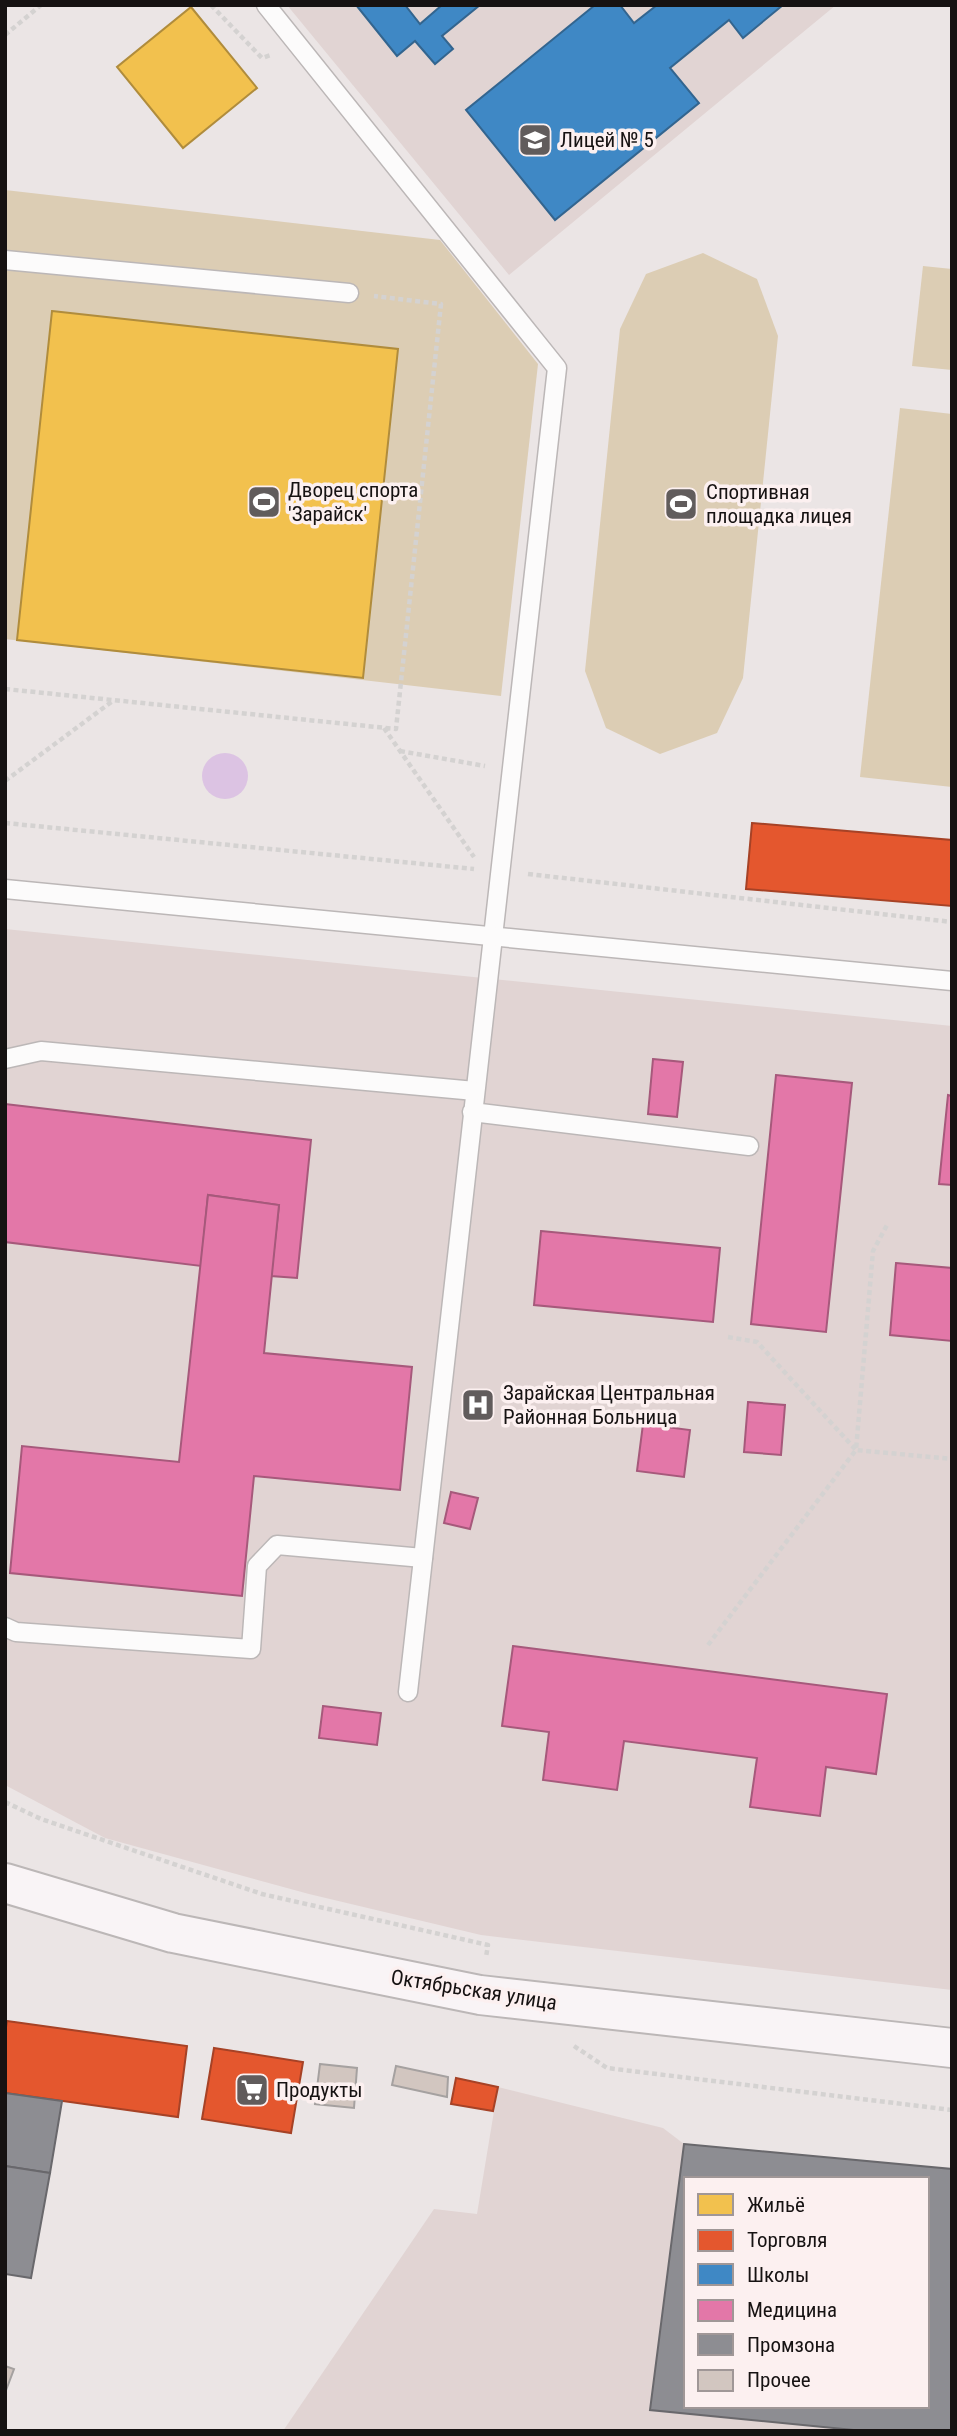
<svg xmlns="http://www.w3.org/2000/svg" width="957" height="2436" viewBox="0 0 957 2436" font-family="'Roboto Condensed',sans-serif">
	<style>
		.built { fill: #e1d4d3; fill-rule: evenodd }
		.green { fill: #dccdb4 }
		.water { fill: #dcc3e3 }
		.homes { fill: #f2c14e; stroke: #b08c3c; stroke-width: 2 }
		.shops { fill: #e4572e; stroke: #a64226; stroke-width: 2 }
		.schools { fill: #3f88c5; stroke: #33658f; stroke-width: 2 }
		.health { fill: #e377a8; stroke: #a6597b; stroke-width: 2 }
		.industry { fill: #8d8d92; stroke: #69686c; stroke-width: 2; fill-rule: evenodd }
		.building { fill: #d2c6c0; stroke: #a5a1a0; stroke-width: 2 }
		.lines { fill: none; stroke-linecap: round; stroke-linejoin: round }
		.service-casing { stroke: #bcb7b7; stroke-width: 21 }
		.secondary-casing { stroke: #bcb7b7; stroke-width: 42 }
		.path { stroke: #d4d2d1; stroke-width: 4.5; stroke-dasharray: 5 3.5; stroke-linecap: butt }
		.service { stroke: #fcfbfb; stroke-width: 18 }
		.secondary { stroke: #f9f4f6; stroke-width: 38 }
		.labels { text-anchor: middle; stroke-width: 7; stroke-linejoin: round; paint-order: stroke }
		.poi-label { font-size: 21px; fill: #161212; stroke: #fcf0f0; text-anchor: start }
		.street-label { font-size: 21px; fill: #161212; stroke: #fcf0f0 }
	</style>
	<rect width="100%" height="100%" fill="#ebe5e5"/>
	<g class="built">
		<path d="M 287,5 L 836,5 L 509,275 Z"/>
		<path d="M 5,929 L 952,1026 L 952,1990 L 481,1935 L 309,1894 L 105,1838 L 5,1785 Z"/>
		<path d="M 498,2087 L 663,2128 L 684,2144 L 952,2169 L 952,2431 L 283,2431 L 434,2209 L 477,2214 ZM 686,2179 L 927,2179 L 927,2406 L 686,2406 Z"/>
	</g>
	<g class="green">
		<path d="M 5,190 L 440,240 L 538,364 L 501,696 L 5,639 Z"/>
		<path d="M 703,253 L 757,279 L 778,336 L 743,678 L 717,733 L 660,754 L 606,728 L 585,671 L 620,329 L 646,274 Z"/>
		<path d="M 923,266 L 952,269 L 952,370 L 912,366 Z"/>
		<path d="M 900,408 L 952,414 L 952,787 L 860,777 Z"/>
	</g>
	<circle class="water" cx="225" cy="776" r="23"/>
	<g class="homes">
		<path d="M 191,7 L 257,88 L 183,148 L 117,67 Z"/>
		<path d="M 52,311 L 398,349 L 363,678 L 17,640 Z"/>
	</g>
	<g class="shops">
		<path d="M 752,823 L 952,840 L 952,906 L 746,889 Z"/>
		<path d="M 7,2021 L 187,2046 L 178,2117 L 5,2093 L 5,2033 Z"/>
		<path d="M 214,2048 L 303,2062 L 291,2133 L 202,2119 Z"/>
		<path d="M 456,2078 L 498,2087 L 493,2111 L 451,2104 Z"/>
	</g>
	<g class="schools">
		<path d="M 356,5 L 405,5 L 420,24 L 442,5 L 480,5 L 442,36 L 453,49 L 435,64 L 415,41 L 397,56 Z"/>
		<path d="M 595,5 L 620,5 L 634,23 L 657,5 L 783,5 L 743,38 L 729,20 L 670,68 L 699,103 L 555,220 L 466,110 Z"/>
	</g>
	<g class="health">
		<path d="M 653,1059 L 683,1062 L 677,1117 L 648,1114 Z"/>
		<path d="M 776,1075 L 852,1083 L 826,1332 L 751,1324 Z"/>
		<path d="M 948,1095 L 952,1096 L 952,1185 L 939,1184 Z"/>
		<path d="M 5,1104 L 311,1140 L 297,1278 L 271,1276 L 279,1205 L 208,1195 L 201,1266 L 5,1242 Z"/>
		<path d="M 208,1195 L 279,1205 L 264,1353 L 412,1367 L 400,1490 L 254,1476 L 242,1596 L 10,1573 L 22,1446 L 179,1462 Z"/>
		<path d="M 541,1231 L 720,1248 L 713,1322 L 534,1305 Z"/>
		<path d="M 896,1263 L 952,1268 L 952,1341 L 890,1335 Z"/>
		<path d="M 748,1402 L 785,1405 L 781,1455 L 744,1452 Z"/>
		<path d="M 643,1424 L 690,1430 L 684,1477 L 637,1471 Z"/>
		<path d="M 451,1492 L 478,1498 L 470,1529 L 444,1523 Z"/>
		<path d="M 513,1646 L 887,1694 L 876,1774 L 826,1767 L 820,1816 L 750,1807 L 757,1758 L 624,1741 L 617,1790 L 543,1780 L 549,1732 L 502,1726 Z"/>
		<path d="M 323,1706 L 381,1713 L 377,1745 L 319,1738 Z"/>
	</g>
	<g class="industry">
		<path d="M 5,2093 L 62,2101 L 50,2173 L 5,2166 Z"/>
		<path d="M 684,2144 L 952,2169 L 952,2431 L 864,2431 L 650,2410 ZM 686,2179 L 927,2179 L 927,2406 L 686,2406 Z"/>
		<path d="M 5,2166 L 50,2173 L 31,2278 L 5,2274 Z"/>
	</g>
	<g class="building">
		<path d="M 320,2064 L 357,2068 L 354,2108 L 315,2104 Z"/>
		<path d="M 396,2066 L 448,2077 L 447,2097 L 392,2085 Z"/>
		<path d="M 5,2366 L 14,2369 L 5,2393 Z"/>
	</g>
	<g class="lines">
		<defs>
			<g id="service">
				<path d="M 266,5 L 557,368 L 408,1692"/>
				<path d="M 5,260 L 349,293"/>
				<path d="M 5,889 L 952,981"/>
				<path d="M 5,1059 L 41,1051 L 475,1091"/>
				<path d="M 472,1112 L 749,1146"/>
				<path d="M 5,1627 L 16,1632 L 251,1649 L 257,1566 L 277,1545 L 423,1558"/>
			</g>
			<path id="secondary" d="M 5,1883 L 173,1933 L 480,1995 L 952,2048"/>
		</defs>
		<use href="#service" class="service-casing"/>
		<use href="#secondary" class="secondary-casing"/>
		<g class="path">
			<path d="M 211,5 L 262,58 L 271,55"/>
			<path d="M 5,35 L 41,5"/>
			<path d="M 5,689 L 396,729 L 441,304 L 374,296"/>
			<path d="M 384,728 L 474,857"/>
			<path d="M 400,751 L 485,766"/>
			<path d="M 5,781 L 114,700"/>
			<path d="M 5,823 L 474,869"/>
			<path d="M 528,874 L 952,922"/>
			<path d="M 728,1337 L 757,1342 L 856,1450 L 873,1251 L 887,1225"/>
			<path d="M 708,1645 L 856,1450 L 952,1459"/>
			<path d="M 5,1802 L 41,1819 L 262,1894 L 488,1945 L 486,1957"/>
			<path d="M 574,2046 L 607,2068 L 952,2110"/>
		</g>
		<use href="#service" class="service"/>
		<use href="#secondary" class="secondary"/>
	</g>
	<defs>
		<symbol id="school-square" viewBox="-11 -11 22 22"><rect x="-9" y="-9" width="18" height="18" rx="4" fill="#615c5c" stroke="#fcf0f0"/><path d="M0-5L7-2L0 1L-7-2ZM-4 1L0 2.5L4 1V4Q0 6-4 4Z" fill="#fff"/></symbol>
		<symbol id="stadium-square" viewBox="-11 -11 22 22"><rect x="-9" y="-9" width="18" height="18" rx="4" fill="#615c5c" stroke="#fcf0f0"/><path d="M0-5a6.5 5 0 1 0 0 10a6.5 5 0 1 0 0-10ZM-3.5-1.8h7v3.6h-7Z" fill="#fff"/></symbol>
		<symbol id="hospital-square" viewBox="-11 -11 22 22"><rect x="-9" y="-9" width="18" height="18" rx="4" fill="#615c5c" stroke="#fcf0f0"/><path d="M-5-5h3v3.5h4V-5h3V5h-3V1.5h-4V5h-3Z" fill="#fff"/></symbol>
		<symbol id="supermarket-square" viewBox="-11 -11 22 22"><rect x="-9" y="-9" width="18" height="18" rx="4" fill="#615c5c" stroke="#fcf0f0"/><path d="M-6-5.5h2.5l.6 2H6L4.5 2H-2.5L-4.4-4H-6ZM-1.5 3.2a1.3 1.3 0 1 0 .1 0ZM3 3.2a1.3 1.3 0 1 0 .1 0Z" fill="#fff"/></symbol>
	</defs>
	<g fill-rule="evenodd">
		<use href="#school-square" x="516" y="121" width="38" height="38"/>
		<use href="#stadium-square" x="245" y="483" width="38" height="38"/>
		<use href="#stadium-square" x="662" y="485" width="38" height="38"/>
		<use href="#hospital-square" x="459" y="1386" width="38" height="38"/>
		<use href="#supermarket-square" x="233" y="2071" width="38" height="38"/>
	</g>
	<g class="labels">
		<g class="poi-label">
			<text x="560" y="147">Лицей № 5</text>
			<text x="288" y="497">Дворец спорта<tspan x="288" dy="24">'Зарайск'</tspan></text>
			<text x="706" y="499">Спортивная<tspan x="706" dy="24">площадка лицея</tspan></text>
			<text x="503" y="1400">Зарайская Центральная<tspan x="503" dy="24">Районная Больница</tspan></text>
			<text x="276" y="2097">Продукты</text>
		</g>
		<g class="street-label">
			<text transform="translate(474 1990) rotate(9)" y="7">Октябрьская улица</text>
		</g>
	</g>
	<rect width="957" height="2436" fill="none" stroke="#161212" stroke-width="14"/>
	<rect x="684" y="2177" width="245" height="231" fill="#fcf0f0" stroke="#a09797" stroke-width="2"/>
	<rect x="698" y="2194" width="35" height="21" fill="#f2c14e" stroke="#a09797" stroke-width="2"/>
	<text x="747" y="2212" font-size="21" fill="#161212">Жильё</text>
	<rect x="698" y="2230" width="35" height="21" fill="#e4572e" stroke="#a09797" stroke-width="2"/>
	<text x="747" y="2247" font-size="21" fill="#161212">Торговля</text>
	<rect x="698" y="2264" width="35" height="21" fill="#3f88c5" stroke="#a09797" stroke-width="2"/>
	<text x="747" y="2282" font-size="21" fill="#161212">Школы</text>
	<rect x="698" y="2300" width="35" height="21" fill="#e377a8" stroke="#a09797" stroke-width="2"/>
	<text x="747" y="2317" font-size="21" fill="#161212">Медицина</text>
	<rect x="698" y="2334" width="35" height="21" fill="#8d8d92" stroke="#a09797" stroke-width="2"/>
	<text x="747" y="2352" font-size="21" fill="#161212">Промзона</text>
	<rect x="698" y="2370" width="35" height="21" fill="#d2c6c0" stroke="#a09797" stroke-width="2"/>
	<text x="747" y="2387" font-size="21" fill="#161212">Прочее</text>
</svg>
